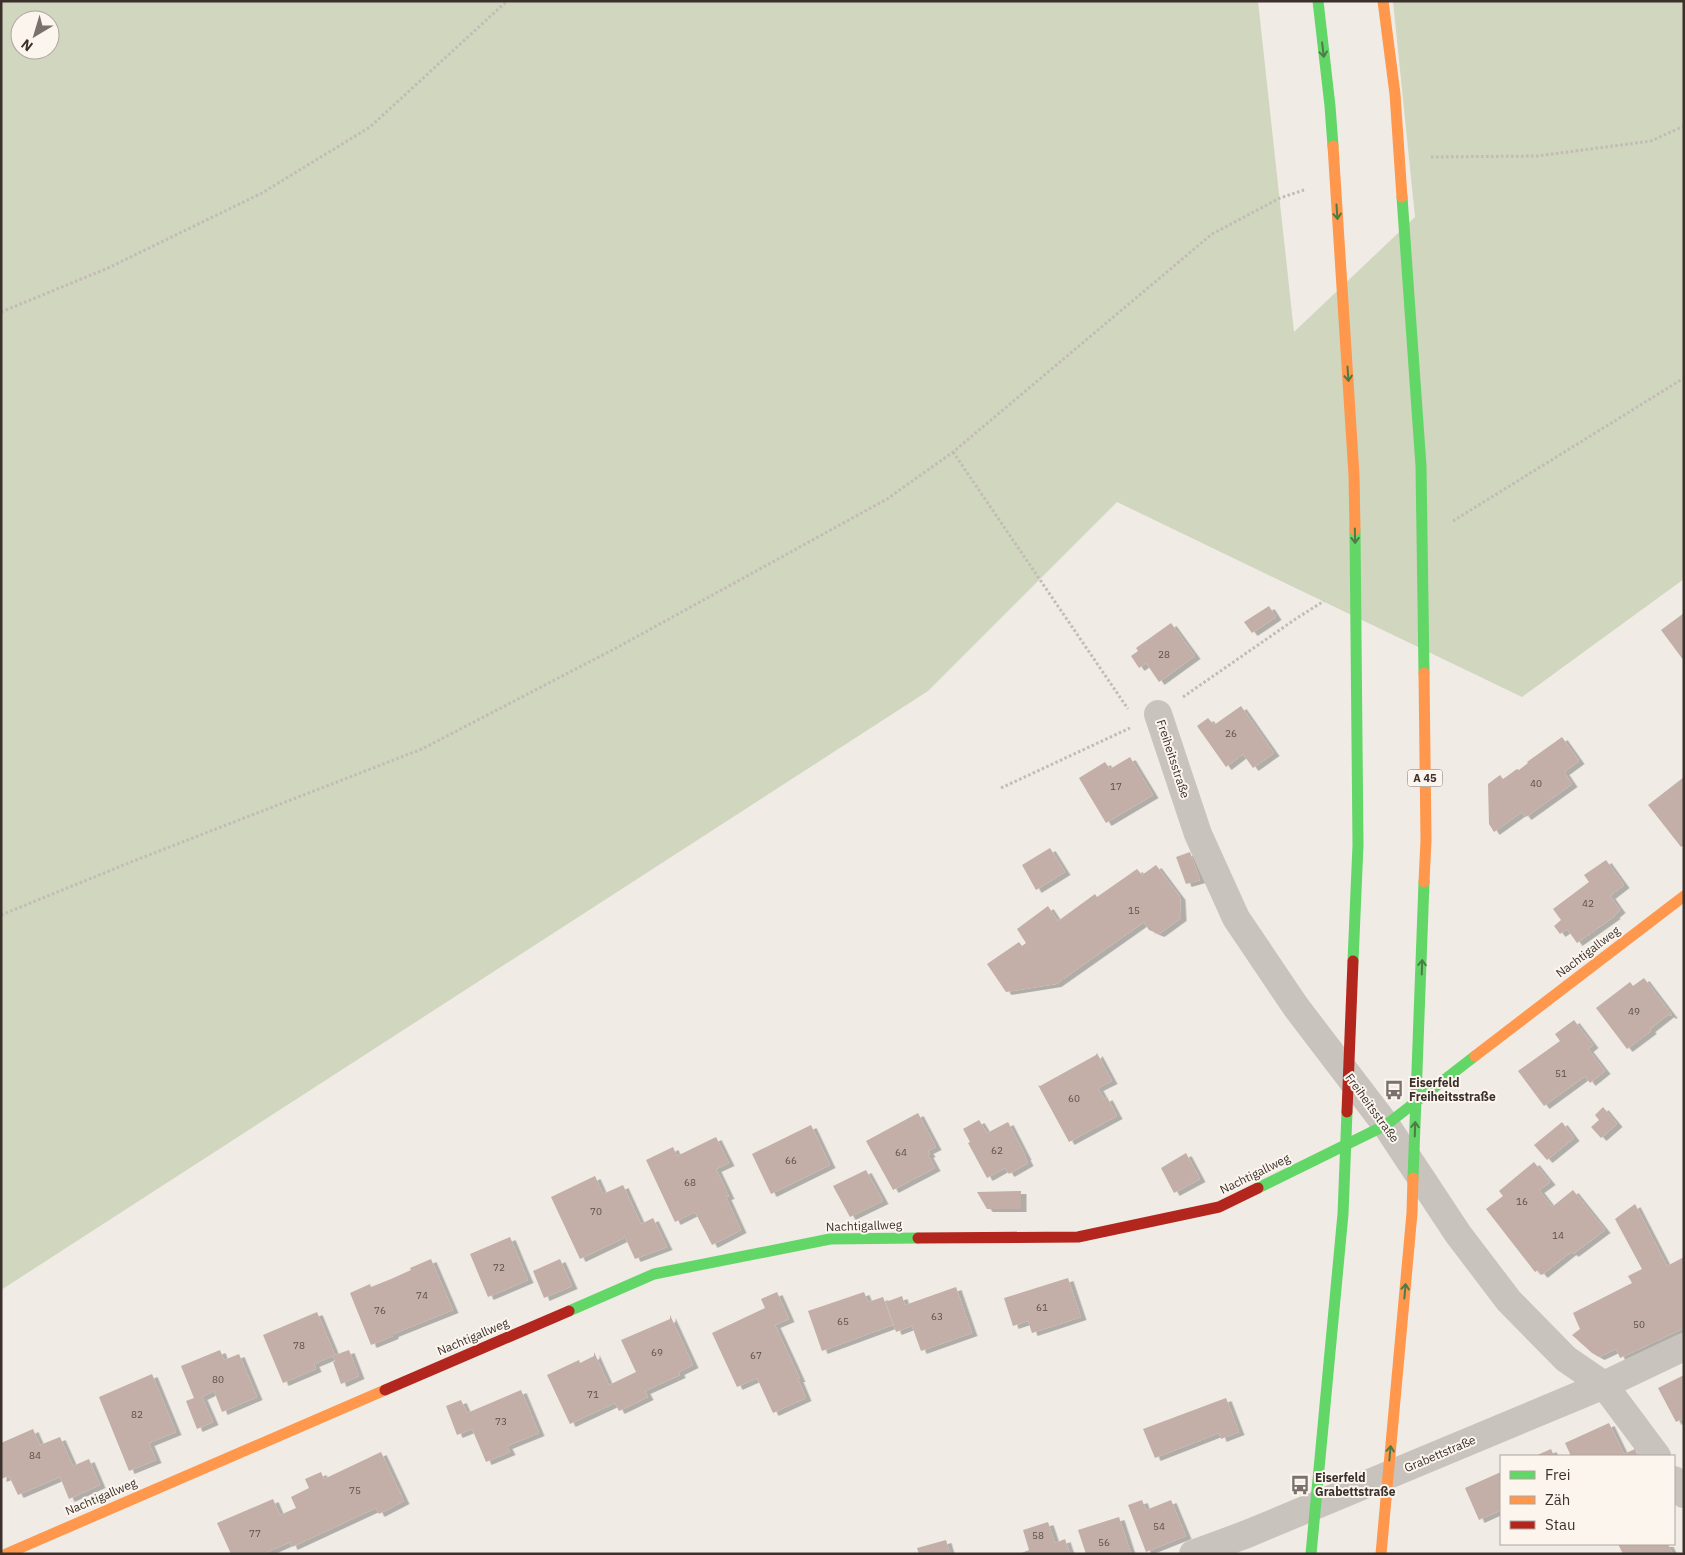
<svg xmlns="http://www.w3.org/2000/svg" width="1685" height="1555" viewBox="0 0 1685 1555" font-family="'IBM Plex Sans',sans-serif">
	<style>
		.green { fill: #d1d6bf; fill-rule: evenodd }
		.building { fill: #c3afa7; filter: url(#shadow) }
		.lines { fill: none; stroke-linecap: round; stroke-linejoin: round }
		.path { stroke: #c2bbb6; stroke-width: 3; stroke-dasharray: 2.5 2.5; stroke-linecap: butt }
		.street { stroke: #c9c3be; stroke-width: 28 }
		.fast { stroke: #63d668; stroke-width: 11 }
		.slow { stroke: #ff974d; stroke-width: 11 }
		.jam { stroke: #b3261e; stroke-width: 11 }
		.fast-bridge { stroke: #63d668; stroke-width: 11 }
		.slow-bridge { stroke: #ff974d; stroke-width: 11 }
		.jam-bridge { stroke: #b3261e; stroke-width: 11 }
		.oneway { stroke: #4d7b46 }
		.labels { text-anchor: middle; stroke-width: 4; stroke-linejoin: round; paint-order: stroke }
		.number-label { font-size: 10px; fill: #5d504a }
		.shield { fill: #fbf5ee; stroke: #756b66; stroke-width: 1 }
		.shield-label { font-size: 11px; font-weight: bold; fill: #3b302b }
		.street-label { font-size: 12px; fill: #3b302b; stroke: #fbf5ee }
		.poi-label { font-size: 12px; font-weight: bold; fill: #3b302b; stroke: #fbf5ee; text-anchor: start }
	</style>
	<defs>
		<filter id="shadow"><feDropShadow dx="5.5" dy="3" stdDeviation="0" flood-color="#0004"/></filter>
	</defs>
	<rect width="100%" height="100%" fill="#f0ebe5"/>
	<path class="green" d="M 1,1 L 1258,1 L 1294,332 L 1415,217 L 1393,1 L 1684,1 L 1684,579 L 1522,697 L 1117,502 L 928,691 L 1,1290 ZM 20,20 L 50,20 L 50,50 L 20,50 Z"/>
	<g class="building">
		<path d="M 1269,606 L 1276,617 L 1252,633 L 1244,622 Z"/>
		<path d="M 1684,613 L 1684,661 L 1661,630 Z"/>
		<path d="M 1171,623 L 1195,656 L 1159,682 L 1146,663 L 1139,668 L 1131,656 L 1138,651 L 1136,648 Z"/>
		<path d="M 1241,706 L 1274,753 L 1253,768 L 1243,754 L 1226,767 L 1197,726 L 1208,718 L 1214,725 Z"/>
		<path d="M 1562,737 L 1579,761 L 1564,772 L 1572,784 L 1526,817 L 1522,812 L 1494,832 L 1489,824 L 1488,784 L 1500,775 L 1503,779 L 1517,769 L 1519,770 L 1528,763 L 1527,762 Z"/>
		<path d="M 1130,757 L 1153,795 L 1106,823 L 1079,778 L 1105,762 L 1110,769 Z"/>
		<path d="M 1684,777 L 1684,845 L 1681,847 L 1648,805 Z"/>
		<path d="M 1050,848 L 1065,872 L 1036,890 L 1022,865 Z"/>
		<path d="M 1190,852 L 1200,880 L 1186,884 L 1176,857 Z"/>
		<path d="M 1606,860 L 1624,885 L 1610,896 L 1620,910 L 1614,915 L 1615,916 L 1577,943 L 1567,929 L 1560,934 L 1554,926 L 1561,920 L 1553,909 L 1589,882 L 1584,875 Z"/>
		<path d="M 1156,865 L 1180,897 L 1181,918 L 1159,934 L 1149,930 L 1144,922 L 1056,984 L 1006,992 L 987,964 L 1019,942 L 1022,946 L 1026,943 L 1017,929 L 1048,906 L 1058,921 L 1095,894 L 1097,897 L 1137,869 L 1142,875 Z"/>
		<path d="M 1644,978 L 1672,1015 L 1670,1016 L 1669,1014 L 1650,1029 L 1651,1031 L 1627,1049 L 1596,1008 L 1630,982 L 1633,986 Z"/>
		<path d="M 1574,1020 L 1593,1045 L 1588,1049 L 1605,1071 L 1590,1083 L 1585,1076 L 1544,1106 L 1518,1071 L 1560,1041 L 1555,1034 Z"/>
		<path d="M 1097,1053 L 1112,1081 L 1098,1088 L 1104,1099 L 1107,1097 L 1117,1116 L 1069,1142 L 1038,1085 L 1040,1086 L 1096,1055 Z"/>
		<path d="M 1603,1107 L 1617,1124 L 1601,1138 L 1591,1127 L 1599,1120 L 1595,1115 Z"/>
		<path d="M 918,1113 L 936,1147 L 928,1151 L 930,1154 L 928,1155 L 935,1168 L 893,1190 L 866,1141 Z"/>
		<path d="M 979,1120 L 987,1133 L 1008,1122 L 1026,1157 L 1025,1157 L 1028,1163 L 1009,1174 L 1005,1168 L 987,1178 L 968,1143 L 970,1142 L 963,1129 Z"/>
		<path d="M 1562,1122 L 1574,1138 L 1547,1160 L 1534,1145 Z"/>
		<path d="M 811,1125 L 830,1165 L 771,1194 L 752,1154 Z"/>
		<path d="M 716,1137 L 729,1163 L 716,1169 L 729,1196 L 726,1197 L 741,1230 L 712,1245 L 695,1212 L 675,1222 L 646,1160 L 673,1147 L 677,1156 Z"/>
		<path d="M 1186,1153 L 1200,1179 L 1174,1193 L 1161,1168 Z"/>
		<path d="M 1534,1162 L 1550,1182 L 1539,1190 L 1552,1207 L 1573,1190 L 1605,1230 L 1573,1254 L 1571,1252 L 1542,1275 L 1538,1270 L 1535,1272 L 1486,1209 L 1503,1196 L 1499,1191 L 1505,1186 Z"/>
		<path d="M 866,1170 L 883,1201 L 850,1217 L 833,1186 Z"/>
		<path d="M 595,1176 L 603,1194 L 623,1185 L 641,1224 L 653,1218 L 667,1247 L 635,1259 L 624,1235 L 624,1238 L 580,1259 L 551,1197 Z"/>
		<path d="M 1021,1191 L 1021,1209 L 987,1209 L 977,1192 Z"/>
		<path d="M 1635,1204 L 1667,1266 L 1684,1257 L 1684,1328 L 1620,1358 L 1616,1349 L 1599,1357 L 1592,1353 L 1572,1335 L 1580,1329 L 1573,1313 L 1632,1283 L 1628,1276 L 1642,1269 L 1615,1219 Z"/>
		<path d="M 510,1237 L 528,1280 L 488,1297 L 470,1254 Z"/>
		<path d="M 431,1259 L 453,1310 L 393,1334 L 393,1336 L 371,1345 L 350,1293 L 370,1284 L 371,1287 L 391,1279 L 411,1270 L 410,1268 Z"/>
		<path d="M 560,1259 L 572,1286 L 544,1298 L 533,1271 Z"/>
		<path d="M 1068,1278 L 1081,1317 L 1032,1333 L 1028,1321 L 1013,1326 L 1004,1298 Z"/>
		<path d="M 956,1287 L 972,1333 L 921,1351 L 912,1326 L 896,1332 L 886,1302 L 902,1296 L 905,1305 Z"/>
		<path d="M 777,1292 L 789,1319 L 775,1325 L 800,1379 L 798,1379 L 806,1398 L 773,1413 L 757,1378 L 737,1387 L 712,1333 L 765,1308 L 761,1299 Z"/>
		<path d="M 864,1292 L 868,1302 L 883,1297 L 893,1325 L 822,1351 L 808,1311 Z"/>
		<path d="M 317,1312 L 335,1355 L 349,1350 L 359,1376 L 341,1384 L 333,1362 L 335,1361 L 333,1356 L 314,1364 L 316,1369 L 283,1383 L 263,1335 Z"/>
		<path d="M 670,1315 L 693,1365 L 679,1372 L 680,1375 L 645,1391 L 648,1397 L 619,1411 L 615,1403 L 570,1424 L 547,1375 L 579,1360 L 580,1363 L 594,1356 L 594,1352 L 609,1385 L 636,1372 L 621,1340 L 670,1319 Z"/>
		<path d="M 220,1350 L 224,1360 L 239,1354 L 257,1397 L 222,1412 L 214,1391 L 202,1397 L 213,1422 L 197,1429 L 186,1401 L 194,1398 L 181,1366 Z"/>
		<path d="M 152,1374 L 176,1432 L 149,1443 L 156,1460 L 129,1471 L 99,1397 Z"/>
		<path d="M 1684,1375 L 1684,1418 L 1676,1422 L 1658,1388 Z"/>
		<path d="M 521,1390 L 539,1433 L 507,1446 L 510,1452 L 486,1462 L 472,1429 L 457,1435 L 446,1406 L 461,1400 L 467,1413 Z"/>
		<path d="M 1226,1398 L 1239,1432 L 1221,1439 L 1219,1433 L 1155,1458 L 1143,1429 Z"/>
		<path d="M 1609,1423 L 1624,1454 L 1635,1449 L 1638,1456 L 1571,1456 L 1565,1443 Z"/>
		<path d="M 33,1429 L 40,1445 L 60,1437 L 73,1466 L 89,1459 L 100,1485 L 69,1499 L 60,1477 L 18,1495 L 9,1476 L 1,1479 L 1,1443 Z"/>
		<path d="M 1551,1449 L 1554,1456 L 1535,1456 Z"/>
		<path d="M 381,1452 L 404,1501 L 379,1514 L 376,1508 L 292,1547 L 290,1542 L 263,1554 L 231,1554 L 217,1523 L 273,1499 L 280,1515 L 296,1508 L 291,1497 L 309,1488 L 305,1479 L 321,1472 L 324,1479 Z"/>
		<path d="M 1501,1472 L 1501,1510 L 1479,1520 L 1465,1488 Z"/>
		<path d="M 1142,1500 L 1146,1510 L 1171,1500 L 1186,1536 L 1146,1552 L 1128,1505 Z"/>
		<path d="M 1119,1517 L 1131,1554 L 1086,1554 L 1078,1530 Z"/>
		<path d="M 1048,1522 L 1055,1543 L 1065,1539 L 1070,1554 L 1019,1554 L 1029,1550 L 1023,1530 Z"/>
		<path d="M 946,1540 L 950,1554 L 919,1554 L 917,1548 Z"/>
		<path d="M 1618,1544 L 1668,1544 L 1673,1554 L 1623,1554 Z"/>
	</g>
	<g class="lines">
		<g class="path">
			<path d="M 1431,157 L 1537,156 L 1651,141 L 1684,126"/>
			<path d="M 1,312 L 108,268 L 262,193 L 370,127 L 507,1"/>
			<path d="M 953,452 L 1128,709"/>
			<path d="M 1453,521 L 1684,378"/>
			<path d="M 1183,697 L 1297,618 L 1324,601"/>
			<path d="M 1001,788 L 1130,728"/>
			<path d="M 1,915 L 136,860 L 422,749 L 618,647 L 887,499 L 953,452 L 1212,234 L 1280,198 L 1304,190"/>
		</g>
		<g class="street">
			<path d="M 1158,714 L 1198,834 L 1236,918 L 1296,1007 L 1386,1125 L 1458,1234 L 1509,1301 L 1566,1359 L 1604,1385 L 1657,1456"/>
			<path d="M 1674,1480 L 1684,1494"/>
			<path d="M 1193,1554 L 1247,1534 L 1604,1385 L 1684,1347"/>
		</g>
		<g class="fast">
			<path d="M 1258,1188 L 1386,1125 L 1475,1056"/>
			<path d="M 569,1311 L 654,1274 L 830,1239 L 918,1238"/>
		</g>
		<g class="slow">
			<path d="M 1475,1056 L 1684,896"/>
			<path d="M 6,1554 L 385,1390"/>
		</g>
		<g class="jam">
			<path d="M 918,1238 L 1078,1237 L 1219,1207 L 1258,1188"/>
			<path d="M 385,1390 L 569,1311"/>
		</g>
		<g class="fast-bridge">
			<path d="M 1318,1 L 1330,106 L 1333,146"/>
			<path d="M 1402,197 L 1421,466 L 1424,673"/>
			<path d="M 1353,961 L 1358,845 L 1355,530"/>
			<path d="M 1413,1178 L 1424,882"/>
			<path d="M 1311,1554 L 1343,1214 L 1347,1112"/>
		</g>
		<g class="slow-bridge">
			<path d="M 1383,1 L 1395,94 L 1402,197"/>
			<path d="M 1333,146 L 1354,475 L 1355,530"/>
			<path d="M 1424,673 L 1426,840 L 1424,882"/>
			<path d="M 1381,1554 L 1412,1213 L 1413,1178"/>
		</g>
		<path class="jam-bridge" d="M 1347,1112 L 1353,961"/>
	</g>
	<defs><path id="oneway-shaft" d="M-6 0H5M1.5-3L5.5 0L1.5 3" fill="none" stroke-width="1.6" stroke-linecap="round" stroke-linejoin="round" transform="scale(1.25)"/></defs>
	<g class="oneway">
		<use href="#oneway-shaft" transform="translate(1323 50) rotate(83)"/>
		<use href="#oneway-shaft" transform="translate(1337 212) rotate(86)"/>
		<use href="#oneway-shaft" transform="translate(1348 374) rotate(86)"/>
		<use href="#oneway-shaft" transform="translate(1355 536) rotate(89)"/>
		<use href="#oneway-shaft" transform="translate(1422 967) rotate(-88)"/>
		<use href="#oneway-shaft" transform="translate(1415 1129) rotate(-88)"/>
		<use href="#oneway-shaft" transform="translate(1405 1291) rotate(-85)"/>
		<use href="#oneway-shaft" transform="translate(1390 1453) rotate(-85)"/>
	</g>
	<defs>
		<symbol id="bus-bare" viewBox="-9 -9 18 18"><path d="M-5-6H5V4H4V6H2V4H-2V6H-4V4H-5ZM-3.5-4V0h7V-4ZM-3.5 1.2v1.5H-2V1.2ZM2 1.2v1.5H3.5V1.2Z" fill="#7a716c" stroke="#fbf5ee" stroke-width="2.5" paint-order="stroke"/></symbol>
	</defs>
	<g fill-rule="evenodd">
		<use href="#bus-bare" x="1380" y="1076" width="28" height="28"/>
		<use href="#bus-bare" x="1286" y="1471" width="28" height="28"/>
	</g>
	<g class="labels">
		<g class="number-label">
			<text x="1164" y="658">28</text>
			<text x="1231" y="737">26</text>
			<text x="1536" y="787">40</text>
			<text x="1116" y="790">17</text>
			<text x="1588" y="907">42</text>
			<text x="1134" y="914">15</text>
			<text x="1634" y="1015">49</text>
			<text x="1561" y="1077">51</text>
			<text x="1074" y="1102">60</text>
			<text x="997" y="1154">62</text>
			<text x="901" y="1156">64</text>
			<text x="791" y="1164">66</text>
			<text x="690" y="1186">68</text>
			<text x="1522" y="1205">16</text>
			<text x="596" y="1215">70</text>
			<text x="1558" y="1239">14</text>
			<text x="499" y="1271">72</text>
			<text x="422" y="1299">74</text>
			<text x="1042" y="1311">61</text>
			<text x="380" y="1314">76</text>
			<text x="937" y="1320">63</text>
			<text x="843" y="1325">65</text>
			<text x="1639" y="1328">50</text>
			<text x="299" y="1349">78</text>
			<text x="657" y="1356">69</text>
			<text x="756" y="1359">67</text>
			<text x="218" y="1383">80</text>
			<text x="593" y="1398">71</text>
			<text x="137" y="1418">82</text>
			<text x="501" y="1425">73</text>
			<text x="35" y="1459">84</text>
			<text x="355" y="1494">75</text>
			<text x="1159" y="1530">54</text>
			<text x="255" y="1537">77</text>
			<text x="1038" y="1539">58</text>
			<text x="1104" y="1546">56</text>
		</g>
		<rect class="shield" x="1407.5" y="769.5" width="35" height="17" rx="4"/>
		<g class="shield-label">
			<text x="1425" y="782">A 45</text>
		</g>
		<g class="street-label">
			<text transform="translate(1173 759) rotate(72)" y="4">Freiheitsstraße</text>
			<text transform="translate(1588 952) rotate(-37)" y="4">Nachtigallweg</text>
			<text transform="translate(1372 1108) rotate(54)" y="4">Freiheitsstraße</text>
			<text transform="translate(1255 1174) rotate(-26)" y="4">Nachtigallweg</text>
			<text transform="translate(864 1226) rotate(-2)" y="4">Nachtigallweg</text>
			<text transform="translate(473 1337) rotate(-23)" y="4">Nachtigallweg</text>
			<text transform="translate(1440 1454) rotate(-23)" y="4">Grabettstraße</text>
			<text transform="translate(101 1497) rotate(-23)" y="4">Nachtigallweg</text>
		</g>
		<g class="poi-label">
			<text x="1409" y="1087">Eiserfeld<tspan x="1409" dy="14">Freiheitsstraße</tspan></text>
			<text x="1315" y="1482">Eiserfeld<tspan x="1315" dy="14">Grabettstraße</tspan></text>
		</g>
	</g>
	<rect width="1685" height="1555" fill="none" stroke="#3b302b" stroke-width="5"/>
	<rect x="1500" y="1455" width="175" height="90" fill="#fbf5ee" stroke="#aea6a0"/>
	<rect x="1510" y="1471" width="25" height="8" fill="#63d668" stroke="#aea6a0"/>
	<text x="1545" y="1480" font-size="15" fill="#3b302b">Frei</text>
	<rect x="1510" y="1496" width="25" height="8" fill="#ff974d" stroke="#aea6a0"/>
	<text x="1545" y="1505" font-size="15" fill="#3b302b">Zäh</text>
	<rect x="1510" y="1521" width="25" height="8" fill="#b3261e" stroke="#aea6a0"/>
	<text x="1545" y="1530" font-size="15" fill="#3b302b">Stau</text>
	<g transform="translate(35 35) rotate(218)"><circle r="24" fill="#fbf5ee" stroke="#aea6a0"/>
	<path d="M0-4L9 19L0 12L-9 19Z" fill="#7a716c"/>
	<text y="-8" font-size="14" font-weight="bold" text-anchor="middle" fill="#3b302b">N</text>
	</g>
</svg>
